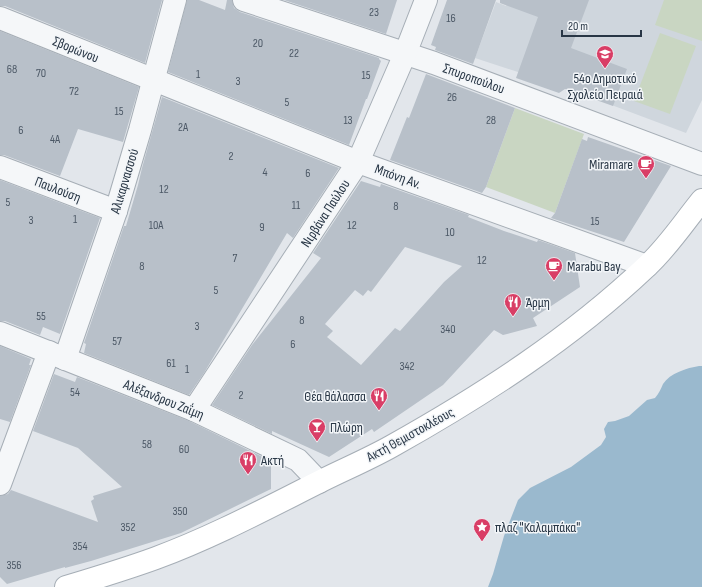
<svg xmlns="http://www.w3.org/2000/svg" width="702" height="587" viewBox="0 0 702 587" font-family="'Sofia Sans Condensed',sans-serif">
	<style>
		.built { fill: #cfd6dd }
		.green { fill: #c9d6c2 }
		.water { fill: #9ab9ce }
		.building { fill: #b8c0c9; fill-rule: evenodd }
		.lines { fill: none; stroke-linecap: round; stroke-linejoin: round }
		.minor-casing { stroke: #a6aeb6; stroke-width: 24 }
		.secondary-casing { stroke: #a6aeb6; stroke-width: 24 }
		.minor { stroke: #f5f7f9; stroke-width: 22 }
		.secondary { stroke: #fff; stroke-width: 22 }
		.labels { text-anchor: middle; stroke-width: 3; stroke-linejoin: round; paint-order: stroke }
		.number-label { font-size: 12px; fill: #4c5866 }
		.street-label { font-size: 14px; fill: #283645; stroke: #f2f5f8 }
		.poi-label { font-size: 14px; fill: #283645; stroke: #f2f5f8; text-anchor: start }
	</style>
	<rect width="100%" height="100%" fill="#e2e6eb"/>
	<path class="built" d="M 509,0 L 702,0 L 702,100 L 686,133 L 561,86 L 475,58 L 496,2 L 506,6 Z"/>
	<g class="green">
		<path d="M 664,0 L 702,0 L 702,41 L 655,25 Z"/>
		<path d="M 660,33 L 696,46 L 670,114 L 634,101 Z"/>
		<path d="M 515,108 L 584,134 L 555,213 L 486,187 Z"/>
	</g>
	<path class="water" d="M 699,366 L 702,366 L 702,587 L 488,587 L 493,574 L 504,536 L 518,500 L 530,488 L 571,467 L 601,445 L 606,437 L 604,429 L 608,422 L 615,421 L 629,416 L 647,400 L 655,398 C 659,393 661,389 663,384 C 670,373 687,368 699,366 Z"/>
	<g class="building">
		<path d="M 0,0 L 162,0 L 145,63 L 5,6 L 0,6 Z"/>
		<path d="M 187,0 L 199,0 L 225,10 L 227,0 L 232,0 L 234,8 L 240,12 L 379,58 L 379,59 L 381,61 L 367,99 L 366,99 L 349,145 L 168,72 Z"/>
		<path d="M 284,0 L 397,0 L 386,34 Z"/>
		<path d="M 447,0 L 496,0 L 473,64 L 435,50 L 436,47 L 431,45 Z"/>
		<path d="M 500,0 L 589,0 L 571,48 L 627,69 L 613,106 L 565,89 L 559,93 L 516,78 L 538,17 L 500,3 Z"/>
		<path d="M 0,31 L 139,87 L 123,142 L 78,129 L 60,176 L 4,155 L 0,155 Z"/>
		<path d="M 426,74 L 515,108 L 486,187 L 482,193 L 390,160 L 407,117 L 409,118 Z"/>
		<path d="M 162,97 L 339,168 L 293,238 L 287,233 L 204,373 L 189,395 L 84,353 L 86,344 L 84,343 L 124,226 L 126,226 L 138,185 L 142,168 Z"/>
		<path d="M 588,137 L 671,166 L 624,242 L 551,218 L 555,213 L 582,139 L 587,141 Z"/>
		<path d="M 0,180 L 100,218 L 60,334 L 43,327 L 40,335 L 5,321 L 0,321 Z"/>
		<path d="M 361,181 L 380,187 L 381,184 L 469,215 L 468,217 L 504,231 L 537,242 L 538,240 L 575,253 L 580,287 L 533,318 L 537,326 L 503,335 L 494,330 L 443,385 L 374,432 L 372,429 L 329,457 L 272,431 L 272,434 L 212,405 L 252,345 L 321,258 L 313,253 ZM 405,247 L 462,266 L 444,282 L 400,331 L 395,328 L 361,365 L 327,337 L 333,331 L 325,324 L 355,290 L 363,296 L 368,290 L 371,292 Z"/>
		<path d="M 0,346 L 31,359 L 29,365 L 31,365 L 10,422 L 0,419 Z"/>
		<path d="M 54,374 L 75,382 L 77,377 L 189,421 L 271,461 L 271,489 L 181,533 L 91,561 L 65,568 L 65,567 L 7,584 L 0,577 L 0,496 L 8,494 L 11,490 L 98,522 L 91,501 L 94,499 L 93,496 L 122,487 L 78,448 L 33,431 Z"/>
	</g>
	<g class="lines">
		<defs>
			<g id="minor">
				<path d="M 244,0 L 434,63 L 702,164"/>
				<path d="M 0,18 L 358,162 L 647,266"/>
				<path d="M 0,167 L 116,211"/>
				<path d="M 0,333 L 194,410 L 298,460 L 319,482"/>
				<path d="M 65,359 L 116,211 L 140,130 L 175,0"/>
				<path d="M 194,410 L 358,162 L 405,54 L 426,0"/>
				<path d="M 0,484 L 49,352"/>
			</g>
			<path id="secondary" d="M 66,587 C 96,578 126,569 156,558 C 213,537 267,508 321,481 C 345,469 369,459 392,446 C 483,395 571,338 646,267 C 668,247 684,222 702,200"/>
		</defs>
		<use href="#minor" class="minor-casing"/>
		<use href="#secondary" class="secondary-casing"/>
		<use href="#minor" class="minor"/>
		<use href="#secondary" class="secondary"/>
	</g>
	<defs>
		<symbol id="school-pin" viewBox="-11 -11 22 30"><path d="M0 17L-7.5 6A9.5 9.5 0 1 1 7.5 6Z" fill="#d93e66" stroke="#f2f5f8"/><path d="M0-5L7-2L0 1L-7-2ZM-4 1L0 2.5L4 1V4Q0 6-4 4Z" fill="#fff"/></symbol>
		<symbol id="cafe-pin" viewBox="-11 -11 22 30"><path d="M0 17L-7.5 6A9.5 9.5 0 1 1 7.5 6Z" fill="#d93e66" stroke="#f2f5f8"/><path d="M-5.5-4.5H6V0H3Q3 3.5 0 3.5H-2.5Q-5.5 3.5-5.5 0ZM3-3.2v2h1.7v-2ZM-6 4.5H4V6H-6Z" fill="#fff"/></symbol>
		<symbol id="restaurant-pin" viewBox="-11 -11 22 30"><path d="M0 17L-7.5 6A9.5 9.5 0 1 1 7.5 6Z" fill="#d93e66" stroke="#f2f5f8"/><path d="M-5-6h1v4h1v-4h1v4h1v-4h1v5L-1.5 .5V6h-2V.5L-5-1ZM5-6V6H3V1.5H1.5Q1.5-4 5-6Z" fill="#fff"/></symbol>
		<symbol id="bar-pin" viewBox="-11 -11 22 30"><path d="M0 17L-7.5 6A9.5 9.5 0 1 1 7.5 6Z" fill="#d93e66" stroke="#f2f5f8"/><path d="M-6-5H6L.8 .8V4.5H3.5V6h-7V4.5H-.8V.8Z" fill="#fff"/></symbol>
		<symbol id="sight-pin" viewBox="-11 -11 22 30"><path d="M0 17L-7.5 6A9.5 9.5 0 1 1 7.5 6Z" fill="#d93e66" stroke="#f2f5f8"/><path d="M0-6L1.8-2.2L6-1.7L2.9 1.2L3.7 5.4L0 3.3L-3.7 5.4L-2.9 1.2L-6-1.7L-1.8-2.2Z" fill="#fff"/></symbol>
	</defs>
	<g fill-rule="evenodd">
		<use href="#school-pin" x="595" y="44" width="20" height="27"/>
		<use href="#cafe-pin" x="636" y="154" width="20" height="27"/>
		<use href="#cafe-pin" x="544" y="256" width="20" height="27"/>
		<use href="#restaurant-pin" x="503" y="292" width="20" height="27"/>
		<use href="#restaurant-pin" x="369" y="386" width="20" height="27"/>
		<use href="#bar-pin" x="307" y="417" width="20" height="27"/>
		<use href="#restaurant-pin" x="238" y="450" width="20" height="27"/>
		<use href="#sight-pin" x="472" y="517" width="20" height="27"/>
	</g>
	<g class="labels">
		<g class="number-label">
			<text x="374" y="16">23</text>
			<text x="451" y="22">16</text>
			<text x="258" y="47">20</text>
			<text x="294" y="57">22</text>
			<text x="12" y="73">68</text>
			<text x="41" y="77">70</text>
			<text x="198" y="78">1</text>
			<text x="366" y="79">15</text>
			<text x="238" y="85">3</text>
			<text x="74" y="95">72</text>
			<text x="452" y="101">26</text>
			<text x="287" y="106">5</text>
			<text x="119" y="115">15</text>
			<text x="348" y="124">13</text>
			<text x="491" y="124">28</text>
			<text x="183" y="131">2A</text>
			<text x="21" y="134">6</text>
			<text x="55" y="143">4A</text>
			<text x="231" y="160">2</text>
			<text x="265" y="176">4</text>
			<text x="308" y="177">6</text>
			<text x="164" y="193">12</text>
			<text x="8" y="206">5</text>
			<text x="296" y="209">11</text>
			<text x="396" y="210">8</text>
			<text x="75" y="223">1</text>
			<text x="31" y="224">3</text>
			<text x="595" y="225">15</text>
			<text x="156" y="229">10Α</text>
			<text x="352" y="229">12</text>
			<text x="262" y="231">9</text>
			<text x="450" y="236">10</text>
			<text x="235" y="262">7</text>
			<text x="482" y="264">12</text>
			<text x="142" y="270">8</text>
			<text x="216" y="294">5</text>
			<text x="41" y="320">55</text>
			<text x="302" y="324">8</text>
			<text x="197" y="330">3</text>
			<text x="448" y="333">340</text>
			<text x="117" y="345">57</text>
			<text x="293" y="348">6</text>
			<text x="171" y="367">61</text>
			<text x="407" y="370">342</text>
			<text x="187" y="373">1</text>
			<text x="75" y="396">54</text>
			<text x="241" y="399">2</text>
			<text x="147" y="448">58</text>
			<text x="184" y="453">60</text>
			<text x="180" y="515">350</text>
			<text x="128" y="531">352</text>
			<text x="80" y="550">354</text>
			<text x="14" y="569">356</text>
		</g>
		<g class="street-label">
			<text transform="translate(76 49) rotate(22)" y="5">Σβορώνου</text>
			<text transform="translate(474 78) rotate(20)" y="5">Σπυροπούλου</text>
			<text transform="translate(398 176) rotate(20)" y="5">Μπόνη Αν.</text>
			<text transform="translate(124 181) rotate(-73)" y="5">Αλικαρνασσού</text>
			<text transform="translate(58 189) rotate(21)" y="5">Παυλούση</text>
			<text transform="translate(325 213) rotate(-57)" y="5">Νιρβάνα Παύλου</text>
			<text transform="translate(164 399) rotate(22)" y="5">Αλέξανδρου Ζαΐμη</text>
			<text transform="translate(410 434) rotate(-29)" y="5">Ακτή Θεμιστοκλέους</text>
		</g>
		<g class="poi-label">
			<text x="605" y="83" text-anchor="middle">54ο Δημοτικό<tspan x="605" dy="16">Σχολείο Πειραιά</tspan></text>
			<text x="633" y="169" text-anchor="end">Miramare</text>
			<text x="567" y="271">Marabu Bay</text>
			<text x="526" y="307">Άρμη</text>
			<text x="366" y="401" text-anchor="end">Θέα θάλασσα</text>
			<text x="330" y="432">Πλώρη</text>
			<text x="261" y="465">Ακτή</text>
			<text x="495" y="532">πλαζ "Καλαμπάκα"</text>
		</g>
	</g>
	<path d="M562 30v6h79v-6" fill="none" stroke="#283645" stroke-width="2"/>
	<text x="568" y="30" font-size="12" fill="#283645" stroke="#f2f5f8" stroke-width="3" paint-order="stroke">20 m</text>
</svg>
